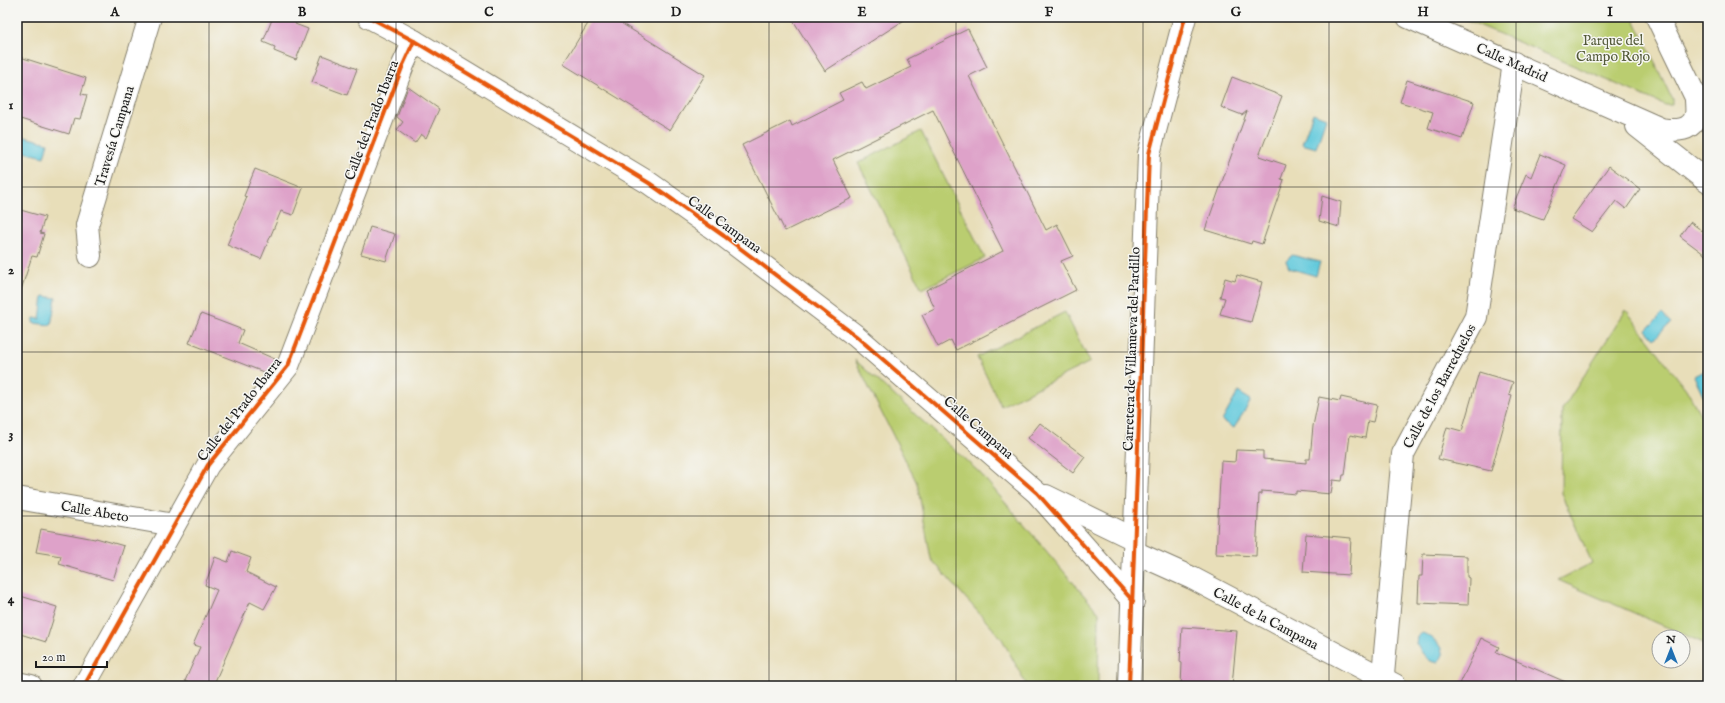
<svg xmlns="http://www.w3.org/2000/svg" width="1725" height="703" viewBox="0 0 1725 703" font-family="'IM FELL English',serif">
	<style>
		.green { fill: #bacd70; stroke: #6b7446 }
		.water { fill: #60c9dc; stroke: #3e727c }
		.building { fill: #dea2c9 }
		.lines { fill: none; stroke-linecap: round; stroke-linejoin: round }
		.minor-casing { stroke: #827d6a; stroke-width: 24 }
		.tertiary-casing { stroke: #827d6a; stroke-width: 24 }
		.minor { stroke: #fff; stroke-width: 22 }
		.tertiary { stroke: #fff; stroke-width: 22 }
		.cycleway-casing { stroke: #f6f6f2; stroke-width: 6 }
		.cycleway { stroke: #e8590c; stroke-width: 4 }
		.grid { fill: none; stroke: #1c1c1c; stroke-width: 1; stroke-opacity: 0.55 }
		.labels { text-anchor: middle; stroke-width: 3; stroke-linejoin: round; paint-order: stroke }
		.park-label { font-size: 14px; fill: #535a39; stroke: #f6f6f2 }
		.street-label { font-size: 14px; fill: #1c1c1c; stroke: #f6f6f2 }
		.neatline { fill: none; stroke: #1c1c1c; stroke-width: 1.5 }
		.grid-label { font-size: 13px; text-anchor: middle; font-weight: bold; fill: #1c1c1c }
	</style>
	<rect width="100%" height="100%" fill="#f6f6f2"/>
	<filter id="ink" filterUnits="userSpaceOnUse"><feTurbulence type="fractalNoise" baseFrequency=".025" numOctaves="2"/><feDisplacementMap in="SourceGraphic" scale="8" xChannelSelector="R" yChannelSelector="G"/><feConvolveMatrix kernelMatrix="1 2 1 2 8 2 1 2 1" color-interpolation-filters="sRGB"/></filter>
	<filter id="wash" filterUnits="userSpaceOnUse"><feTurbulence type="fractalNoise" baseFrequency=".012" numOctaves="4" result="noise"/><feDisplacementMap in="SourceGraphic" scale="16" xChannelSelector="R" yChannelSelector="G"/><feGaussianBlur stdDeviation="0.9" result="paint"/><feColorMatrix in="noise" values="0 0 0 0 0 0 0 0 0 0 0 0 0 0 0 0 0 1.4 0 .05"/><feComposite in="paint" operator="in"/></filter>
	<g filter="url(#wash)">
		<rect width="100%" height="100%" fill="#e8deb9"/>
		<g class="green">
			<path d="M 1460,17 L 1633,17 L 1672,99 L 1672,105 L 1665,105 Z"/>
			<path d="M 921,131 L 985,258 L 922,289 L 858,163 Z"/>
			<path d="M 1626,310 L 1686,389 L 1708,428 L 1708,645 L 1558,580 L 1592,563 L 1561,493 L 1562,410 Z"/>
			<path d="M 1065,312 L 1090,362 L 1001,406 L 977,357 Z"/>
			<path d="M 855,360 L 980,473 L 1099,613 L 1098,686 L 1027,686 L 1002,639 L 931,559 L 917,483 Z"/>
		</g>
		<g class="water">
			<path d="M 1313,113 L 1326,118 L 1316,148 L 1302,144 Z"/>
			<path d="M 21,136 L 48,143 L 44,157 L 17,150 Z"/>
			<path d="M 1292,255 L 1320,262 L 1316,276 L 1289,268 L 1286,261 Z"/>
			<path d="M 43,296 L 56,298 L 51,325 L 33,323 L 34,318 L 40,319 Z"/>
			<path d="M 1662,314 L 1671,323 L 1654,339 L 1646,330 Z"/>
			<path d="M 1707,369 L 1708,372 L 1707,403 L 1694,376 Z"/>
			<path d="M 1238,392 L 1251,400 L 1234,428 L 1222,421 Z"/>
			<path d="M 1422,633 C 1432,636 1444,646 1442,657 L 1438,662 C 1428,664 1421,651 1416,644 L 1417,637 Z"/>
		</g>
		<g id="blocks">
			<g class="building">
				<path d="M 273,17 L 299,17 L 295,24 L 308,29 L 296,60 L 274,51 L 275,47 L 263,42 Z"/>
				<path d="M 592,17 L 611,17 L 705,75 L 670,130 L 563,64 Z"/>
				<path d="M 791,17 L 909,17 L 825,71 Z"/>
				<path d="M 968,29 L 987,67 L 969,76 L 1046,230 L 1057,224 L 1073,256 L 1061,261 L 1076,290 L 956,350 L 951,340 L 938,347 L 922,315 L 935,309 L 926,290 L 1003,251 L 933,110 L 833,160 L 852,198 L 785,231 L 742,145 L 790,121 L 792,126 L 843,100 L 839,93 L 862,82 L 866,89 L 911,67 L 907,59 Z"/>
				<path d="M 322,55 L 357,69 L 347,95 L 312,82 Z"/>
				<path d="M 17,56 L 86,78 L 81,94 L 87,95 L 80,119 L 74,118 L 69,134 L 17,118 Z"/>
				<path d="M 1232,77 L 1282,96 L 1259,156 L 1286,165 L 1281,179 L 1284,180 L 1262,244 L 1252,241 L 1251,244 L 1205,230 L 1247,111 L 1242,115 L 1221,107 Z"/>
				<path d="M 1407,80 L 1474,102 L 1462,139 L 1428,128 L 1433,112 L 1400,102 Z"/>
				<path d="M 408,87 L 439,109 L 426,138 L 421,134 L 415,143 L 397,130 L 403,122 L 397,117 Z"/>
				<path d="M 1540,154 L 1566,165 L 1543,219 L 1512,208 L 1526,174 L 1531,177 Z"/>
				<path d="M 1609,166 L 1640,189 L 1626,209 L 1616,201 L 1592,232 L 1571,219 Z"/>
				<path d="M 255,169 L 303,188 L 293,215 L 281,211 L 261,259 L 227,245 L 247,197 L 244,196 Z"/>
				<path d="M 1322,196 L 1341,202 L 1339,227 L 1319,221 Z"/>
				<path d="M 17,209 L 45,217 L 40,233 L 44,234 L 37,257 L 32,256 L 21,290 L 17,289 Z"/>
				<path d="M 1690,222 L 1708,235 L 1708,257 L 1680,236 Z"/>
				<path d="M 370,227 L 395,234 L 386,261 L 361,254 Z"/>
				<path d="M 1237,275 L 1262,282 L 1251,322 L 1220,314 L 1225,298 L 1220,297 L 1225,278 L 1235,281 Z"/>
				<path d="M 201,314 L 243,330 L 238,343 L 277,360 L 266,373 L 189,343 Z"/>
				<path d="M 1479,372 L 1513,382 L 1509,395 L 1512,396 L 1491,471 L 1438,459 L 1447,427 L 1462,431 Z"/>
				<path d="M 1319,397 L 1340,401 L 1341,397 L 1377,405 L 1373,422 L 1368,421 L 1365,438 L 1350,435 L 1345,475 L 1343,475 L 1342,481 L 1333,480 L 1331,494 L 1296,491 L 1296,494 L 1262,491 L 1262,494 L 1259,494 L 1256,556 L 1216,554 L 1221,461 L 1235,462 L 1236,450 L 1263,451 L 1263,459 L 1306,463 L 1306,459 L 1310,459 L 1313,426 Z"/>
				<path d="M 1040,423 L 1085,457 L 1073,473 L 1028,438 Z"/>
				<path d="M 41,529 L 95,539 L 96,538 L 124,546 L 113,580 L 59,564 L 61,556 L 36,552 Z"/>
				<path d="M 1306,534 L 1351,538 L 1349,575 L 1303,572 Z"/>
				<path d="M 232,551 L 251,558 L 246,572 L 276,587 L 264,609 L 250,602 L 213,686 L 197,686 L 185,681 L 200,647 L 193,645 L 217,590 L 205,585 L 215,557 L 228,562 Z"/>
				<path d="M 1423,554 L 1467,556 L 1467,577 L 1469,578 L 1468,605 L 1418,603 L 1419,576 L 1422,576 Z"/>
				<path d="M 17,595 L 57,607 L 46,642 L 17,633 Z"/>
				<path d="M 1182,627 L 1237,631 L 1232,686 L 1181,686 L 1182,663 L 1180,662 Z"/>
				<path d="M 1481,638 L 1499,647 L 1496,652 L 1575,686 L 1459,686 Z"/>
			</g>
		</g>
	</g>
	<g filter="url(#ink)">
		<use href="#blocks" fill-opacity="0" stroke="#827d6a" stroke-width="1"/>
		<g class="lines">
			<defs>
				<g id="minor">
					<path d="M 369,17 L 414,41 L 649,183 L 724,236 L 856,336 L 1037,493 L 1133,601"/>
					<path d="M 1408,17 L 1661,129 C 1674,131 1692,132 1696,115 C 1697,110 1696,104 1696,99"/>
					<path d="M 1657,17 L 1703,112"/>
					<path d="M 1637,126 L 1708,182"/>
					<path d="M 90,256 L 87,225 L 150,17"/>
					<path d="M 1046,496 L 1134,539"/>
					<path d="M 17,498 L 174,525"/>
					<path d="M 1134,552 L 1192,578 L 1395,685"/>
					<path d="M 17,683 L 31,686"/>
					<path d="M 84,686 L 208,465 L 288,366 L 403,65 L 414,41"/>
					<path d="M 1382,686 L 1403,454 L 1476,317 L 1514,63"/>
				</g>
				<path id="tertiary" d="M 1129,686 L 1149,154 L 1185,17"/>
			</defs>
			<use href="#minor" class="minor-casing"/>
			<use href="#tertiary" class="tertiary-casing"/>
			<use href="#minor" class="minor"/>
			<use href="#tertiary" class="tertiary"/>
			<defs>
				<g id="cycleway">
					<path d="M 369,17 L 414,41 L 649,183 L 724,236 L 856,336 L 1037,493 L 1133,601"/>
					<path d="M 84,686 L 208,465 L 288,366 L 403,65 L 414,41"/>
					<path d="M 1129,686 L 1149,154 L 1185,17"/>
				</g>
			</defs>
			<use href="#cycleway" class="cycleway-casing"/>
			<use href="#cycleway" class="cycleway"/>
		</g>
	</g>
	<path class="grid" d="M 209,17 L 209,686M 396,17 L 396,686M 582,17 L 582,686M 769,17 L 769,686M 956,17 L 956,686M 1143,17 L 1143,686M 1329,17 L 1329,686M 1516,17 L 1516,686M 17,187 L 1708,187M 17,352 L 1708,352M 17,516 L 1708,516"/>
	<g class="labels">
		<g class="park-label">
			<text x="1613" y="45">Parque del<tspan x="1613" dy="16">Campo Rojo</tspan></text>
		</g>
		<g class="street-label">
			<text transform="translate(1512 62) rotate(24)" y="5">Calle Madrid</text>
			<text transform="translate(371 120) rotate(-69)" y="5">Calle del Prado Ibarra</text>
			<text transform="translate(114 136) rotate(-73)" y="5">Travesía Campana</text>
			<text transform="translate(725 224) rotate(36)" y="5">Calle Campana</text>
			<text transform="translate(1131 349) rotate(-88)" y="5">Carretera de Villanueva del Pardillo</text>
			<text transform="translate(1439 386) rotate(-62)" y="5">Calle de los Barreduelos</text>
			<text transform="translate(239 409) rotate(-52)" y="5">Calle del Prado Ibarra</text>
			<text transform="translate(979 427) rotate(41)" y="5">Calle Campana</text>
			<text transform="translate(95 511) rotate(10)" y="5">Calle Abeto</text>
			<text transform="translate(1266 618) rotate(28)" y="5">Calle de la Campana</text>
		</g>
	</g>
	<rect width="1725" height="703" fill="none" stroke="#f6f6f2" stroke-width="44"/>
	<g transform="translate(1671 649)"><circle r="19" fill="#f6f6f2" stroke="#9f9f9c"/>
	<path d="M0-3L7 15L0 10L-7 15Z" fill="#1f6fb2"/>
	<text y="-6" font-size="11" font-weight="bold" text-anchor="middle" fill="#1c1c1c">N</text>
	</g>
	<path d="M36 661v6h71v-6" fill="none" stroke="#1c1c1c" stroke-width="2"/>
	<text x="42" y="661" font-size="12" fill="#1c1c1c" stroke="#f6f6f2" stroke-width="3" paint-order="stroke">20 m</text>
	<rect x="22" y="22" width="1681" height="659" class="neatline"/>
	<g class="grid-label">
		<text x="115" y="16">A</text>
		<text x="302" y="16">B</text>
		<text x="489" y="16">C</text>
		<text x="676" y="16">D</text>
		<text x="862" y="16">E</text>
		<text x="1049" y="16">F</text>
		<text x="1236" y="16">G</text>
		<text x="1423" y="16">H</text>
		<text x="1610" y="16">I</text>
		<text x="11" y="109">1</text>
		<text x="11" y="274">2</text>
		<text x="11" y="438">3</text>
		<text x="11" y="603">4</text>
	</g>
</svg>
